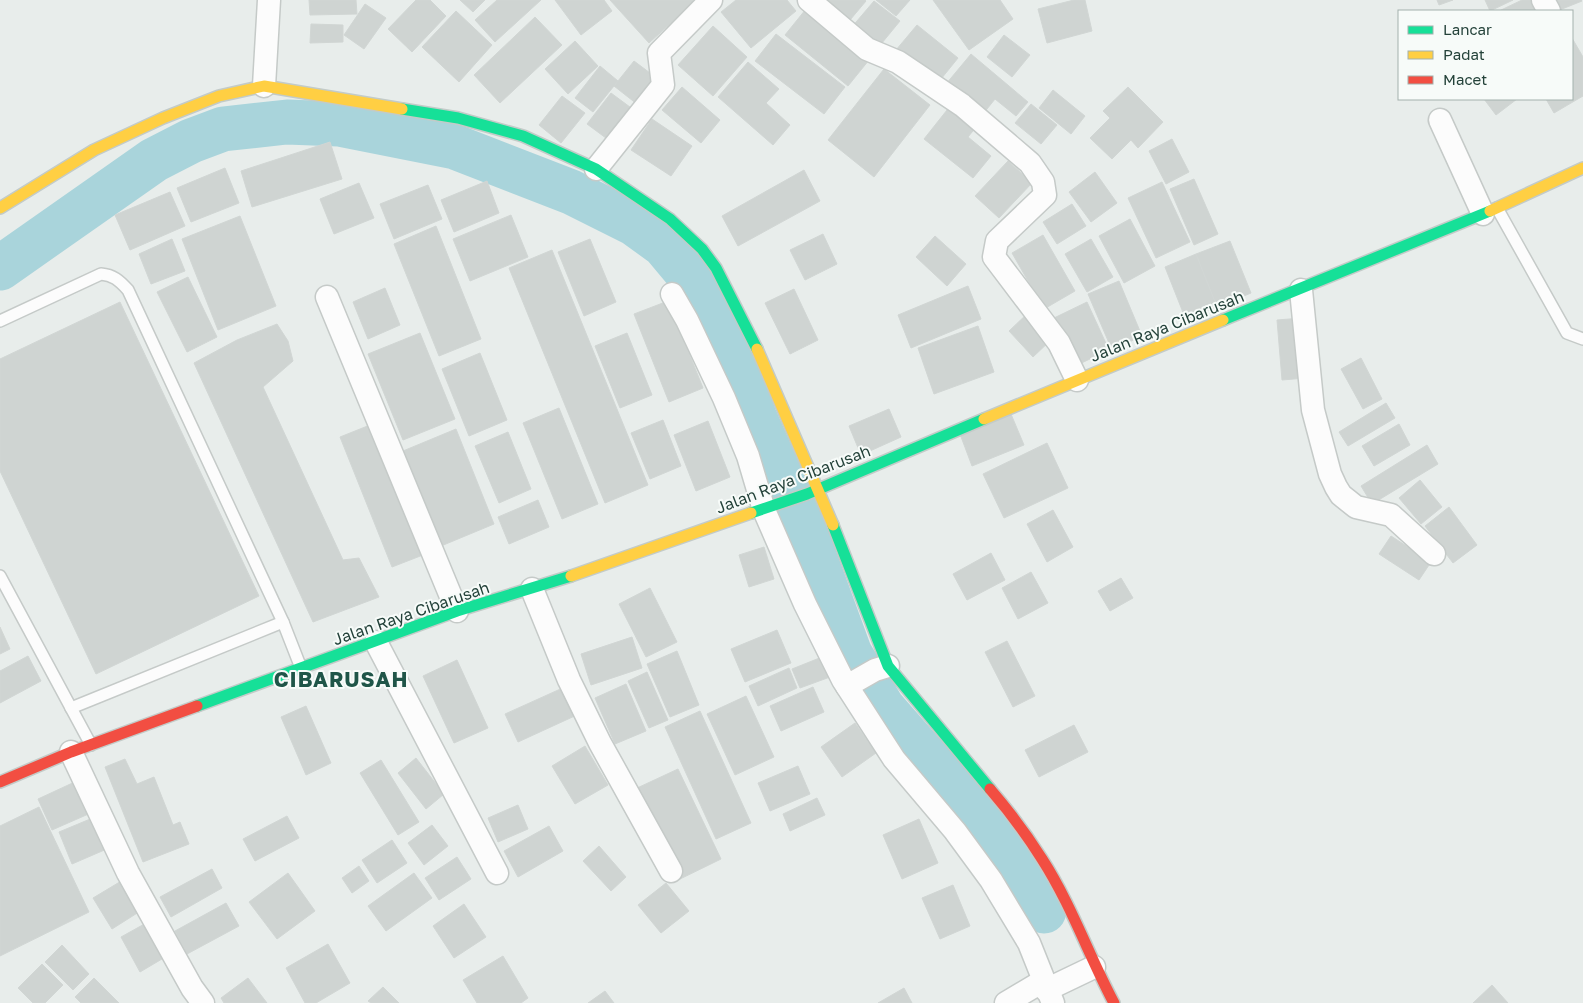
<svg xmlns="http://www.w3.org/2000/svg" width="1583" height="1003" viewBox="0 0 1583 1003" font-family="'Golos Text',sans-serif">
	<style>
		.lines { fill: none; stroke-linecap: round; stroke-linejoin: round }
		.river { stroke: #a9d4db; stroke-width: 45 }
		.building { fill: #cfd4d2; stroke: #d1d6d4 }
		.lane-casing { stroke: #c5cac8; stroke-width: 14 }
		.street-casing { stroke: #c5cac8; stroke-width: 25 }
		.fast-casing { stroke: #c3cbc8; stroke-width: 14 }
		.slow-casing { stroke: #c3cbc8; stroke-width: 14 }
		.jam-casing { stroke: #c3cbc8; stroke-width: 14 }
		.lane { stroke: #fcfcfc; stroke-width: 11 }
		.street { stroke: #fcfcfc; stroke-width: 22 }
		.fast { stroke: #16e098; stroke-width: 11 }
		.slow { stroke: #ffcf43; stroke-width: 11 }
		.jam { stroke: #f24e42; stroke-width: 11 }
		.labels { text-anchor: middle; stroke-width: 4; stroke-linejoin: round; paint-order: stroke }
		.street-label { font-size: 16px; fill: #24423a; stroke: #f7fbf9 }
		.district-label { font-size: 21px; font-weight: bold; letter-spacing: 1px; fill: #1f5548; stroke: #f7fbf9 }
	</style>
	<rect width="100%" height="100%" fill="#e8edeb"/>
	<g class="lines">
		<path class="river" d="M 0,268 L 154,160 L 191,141 L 223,129 L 287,122 L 339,124 L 455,147 L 571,192 L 635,224 L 664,245 L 705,294 L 723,328 L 754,416 L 806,534 L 850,654 L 882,707 L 989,829 L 1044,911"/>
	</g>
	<g class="building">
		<path d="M 309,0 L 356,0 L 357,14 L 310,15 Z"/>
		<path d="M 416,0 L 430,0 L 446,16 L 412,52 L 388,29 Z"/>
		<path d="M 460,0 L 485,0 L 473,12 Z"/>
		<path d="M 497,0 L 541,0 L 495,42 L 475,20 Z"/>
		<path d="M 555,0 L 604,0 L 612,11 L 581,35 Z"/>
		<path d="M 610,0 L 692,0 L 694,2 L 649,43 Z"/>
		<path d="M 736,0 L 787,0 L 796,11 L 751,48 L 721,12 Z"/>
		<path d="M 817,0 L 865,0 L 866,1 L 845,26 Z"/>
		<path d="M 876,0 L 910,0 L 896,16 Z"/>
		<path d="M 933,0 L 1000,0 L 1013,19 L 969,50 Z"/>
		<path d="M 1074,0 L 1085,0 L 1092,31 L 1047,43 L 1038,9 Z"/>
		<path d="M 1437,0 L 1453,0 L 1439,5 Z"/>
		<path d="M 1485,0 L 1513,0 L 1490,11 Z"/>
		<path d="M 1522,0 L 1538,0 L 1543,11 L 1499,11 Z"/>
		<path d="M 1546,0 L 1581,0 L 1582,1 L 1557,11 Z"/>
		<path d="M 874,1 L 900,21 L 877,49 L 851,28 Z"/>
		<path d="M 365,4 L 386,18 L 364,49 L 344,35 Z"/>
		<path d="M 806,9 L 869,60 L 848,86 L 785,35 Z"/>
		<path d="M 456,11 L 492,45 L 459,82 L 422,47 Z"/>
		<path d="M 535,17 L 562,45 L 500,103 L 474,75 Z"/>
		<path d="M 311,24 L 343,25 L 343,42 L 310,43 Z"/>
		<path d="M 917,25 L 958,58 L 937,84 L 896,50 Z"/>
		<path d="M 713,26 L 747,57 L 713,96 L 678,65 Z"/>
		<path d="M 776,34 L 845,87 L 824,114 L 755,61 Z"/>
		<path d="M 1004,35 L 1030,55 L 1012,77 L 987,57 Z"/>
		<path d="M 1572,38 L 1583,57 L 1583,96 L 1554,113 L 1546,99 L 1572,99 Z"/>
		<path d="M 575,41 L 598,66 L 568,94 L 545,69 Z"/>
		<path d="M 971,54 L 1028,102 L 1016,116 L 995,99 L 983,114 L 946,84 Z"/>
		<path d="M 634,61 L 662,82 L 642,108 L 614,86 Z"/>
		<path d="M 748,62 L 779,89 L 766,103 L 790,125 L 773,145 L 718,97 Z"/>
		<path d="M 600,66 L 618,81 L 593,112 L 575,98 Z"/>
		<path d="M 884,69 L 930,105 L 874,177 L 828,140 Z"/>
		<path d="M 682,87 L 720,120 L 701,143 L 662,110 Z"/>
		<path d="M 1128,87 L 1163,122 L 1138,148 L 1131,140 L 1112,159 L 1090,138 L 1110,118 L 1103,111 Z"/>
		<path d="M 1053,90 L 1085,116 L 1071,134 L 1039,108 Z"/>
		<path d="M 611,93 L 638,113 L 614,144 L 587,124 Z"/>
		<path d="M 562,96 L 585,113 L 561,143 L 539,125 Z"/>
		<path d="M 1484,99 L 1517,99 L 1496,115 Z"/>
		<path d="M 1031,104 L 1057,125 L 1041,144 L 1015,123 Z"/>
		<path d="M 951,105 L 977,126 L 968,137 L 991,156 L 973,178 L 924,139 Z"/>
		<path d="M 652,119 L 692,146 L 671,176 L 631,150 Z"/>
		<path d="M 1172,139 L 1189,172 L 1166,184 L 1149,151 Z"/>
		<path d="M 330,142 L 342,179 L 252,207 L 241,171 Z"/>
		<path d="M 1008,161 L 1032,183 L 999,218 L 975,196 Z"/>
		<path d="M 225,168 L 239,203 L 191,222 L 177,188 Z"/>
		<path d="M 804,170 L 820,201 L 738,246 L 722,216 Z"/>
		<path d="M 1095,172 L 1117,203 L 1091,222 L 1069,192 Z"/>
		<path d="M 1194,179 L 1218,234 L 1194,245 L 1170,189 Z"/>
		<path d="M 487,181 L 499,213 L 454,232 L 441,200 Z"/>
		<path d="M 1162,182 L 1190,242 L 1156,258 L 1128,198 Z"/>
		<path d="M 359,183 L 374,218 L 334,234 L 320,199 Z"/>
		<path d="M 428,185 L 442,219 L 394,239 L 380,204 Z"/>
		<path d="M 170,192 L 185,226 L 130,250 L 115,215 Z"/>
		<path d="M 1072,204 L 1086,226 L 1057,244 L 1043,222 Z"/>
		<path d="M 511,215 L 528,257 L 470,281 L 453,239 Z"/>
		<path d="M 240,216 L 276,306 L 218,330 L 182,239 Z"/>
		<path d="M 1130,219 L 1155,266 L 1124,283 L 1099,236 Z"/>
		<path d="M 436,226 L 481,339 L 439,356 L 394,244 Z"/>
		<path d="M 823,234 L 837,264 L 805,280 L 790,250 Z"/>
		<path d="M 1043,235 L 1075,291 L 1044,309 L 1012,253 Z"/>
		<path d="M 935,236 L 966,264 L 947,286 L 916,257 Z"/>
		<path d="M 172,239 L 185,271 L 151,284 L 139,254 Z"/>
		<path d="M 590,239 L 616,302 L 584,316 L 558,252 Z"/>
		<path d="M 1091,239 L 1113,277 L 1087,292 L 1065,254 Z"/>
		<path d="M 1230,241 L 1251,293 L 1217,307 L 1196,254 Z"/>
		<path d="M 552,250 L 648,485 L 605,503 L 509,268 Z"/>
		<path d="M 1196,254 L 1217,307 L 1186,320 L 1165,267 Z"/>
		<path d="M 188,277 L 217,337 L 187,352 L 157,292 Z"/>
		<path d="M 1119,281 L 1142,336 L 1112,350 L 1088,294 Z"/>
		<path d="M 968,286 L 981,319 L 911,348 L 898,315 Z"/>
		<path d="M 385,288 L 400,325 L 368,339 L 353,302 Z"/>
		<path d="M 794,289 L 818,340 L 790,354 L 765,303 Z"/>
		<path d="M 668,301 L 703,388 L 669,402 L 634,314 Z"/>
		<path d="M 120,302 L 259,596 L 96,674 L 0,471 L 0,359 Z"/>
		<path d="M 1087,302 L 1109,350 L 1075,366 L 1054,318 Z"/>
		<path d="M 1028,313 L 1052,339 L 1033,357 L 1009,331 Z"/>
		<path d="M 1302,318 L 1306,378 L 1282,380 L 1277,320 Z"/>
		<path d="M 277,324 L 288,341 L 293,361 L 263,387 L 343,560 L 359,558 L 379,597 L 313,622 L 194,363 L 237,340 Z"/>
		<path d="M 978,326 L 994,372 L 934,394 L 918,348 Z"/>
		<path d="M 420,333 L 455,419 L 403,440 L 368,354 Z"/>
		<path d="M 627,333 L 652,395 L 620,408 L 595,346 Z"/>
		<path d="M 480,353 L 507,420 L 469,436 L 442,369 Z"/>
		<path d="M 1361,358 L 1382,399 L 1363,409 L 1341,369 Z"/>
		<path d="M 1386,403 L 1395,418 L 1348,446 L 1339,432 Z"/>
		<path d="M 559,408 L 598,504 L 562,519 L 523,423 Z"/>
		<path d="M 889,409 L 901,437 L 861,455 L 849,426 Z"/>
		<path d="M 1011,414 L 1024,445 L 972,466 L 960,434 Z"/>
		<path d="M 663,420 L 681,466 L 650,479 L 631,433 Z"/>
		<path d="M 708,421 L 730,477 L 696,491 L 674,435 Z"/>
		<path d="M 375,423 L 428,553 L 392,567 L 340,437 Z"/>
		<path d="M 1399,424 L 1410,445 L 1374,466 L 1362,446 Z"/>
		<path d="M 456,429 L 494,524 L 441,546 L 403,451 Z"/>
		<path d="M 508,432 L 531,489 L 499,503 L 475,446 Z"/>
		<path d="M 1047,443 L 1068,488 L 1004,518 L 983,474 Z"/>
		<path d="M 1427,445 L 1438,464 L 1372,504 L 1361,486 Z"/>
		<path d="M 1420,480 L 1442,507 L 1421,524 L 1399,498 Z"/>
		<path d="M 538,500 L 549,527 L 509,544 L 498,517 Z"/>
		<path d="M 1449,507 L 1477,545 L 1453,563 L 1425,526 Z"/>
		<path d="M 1053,510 L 1073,547 L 1047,562 L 1027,524 Z"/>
		<path d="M 1391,536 L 1431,562 L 1419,580 L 1379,554 Z"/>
		<path d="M 764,547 L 774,579 L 749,587 L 739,555 Z"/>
		<path d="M 991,553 L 1005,580 L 967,600 L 953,574 Z"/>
		<path d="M 1031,572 L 1048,603 L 1018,619 L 1002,588 Z"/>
		<path d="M 1121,578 L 1133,598 L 1110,611 L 1098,591 Z"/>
		<path d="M 650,588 L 677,642 L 646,657 L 619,604 Z"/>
		<path d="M 0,627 L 10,649 L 0,654 Z"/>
		<path d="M 777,630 L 791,663 L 745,682 L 731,649 Z"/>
		<path d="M 632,637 L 642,668 L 591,685 L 581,654 Z"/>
		<path d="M 1007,641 L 1035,696 L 1013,707 L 985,652 Z"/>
		<path d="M 677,651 L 699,705 L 670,717 L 647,664 Z"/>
		<path d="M 28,656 L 41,681 L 0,703 L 0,671 Z"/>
		<path d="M 822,657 L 830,677 L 800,688 L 792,669 Z"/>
		<path d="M 457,660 L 488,728 L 454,743 L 423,676 Z"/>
		<path d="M 789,668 L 797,688 L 758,706 L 749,686 Z"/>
		<path d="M 647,672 L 668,720 L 649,728 L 628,681 Z"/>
		<path d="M 626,684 L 646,731 L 615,744 L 595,698 Z"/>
		<path d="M 567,686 L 579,714 L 518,742 L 505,714 Z"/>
		<path d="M 813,687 L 824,712 L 781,731 L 770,706 Z"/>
		<path d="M 746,696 L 774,757 L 735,775 L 707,714 Z"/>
		<path d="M 306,706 L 331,763 L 306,775 L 281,717 Z"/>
		<path d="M 700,711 L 751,823 L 716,839 L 665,727 Z"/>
		<path d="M 855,723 L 876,753 L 842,777 L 821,747 Z"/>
		<path d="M 1074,725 L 1088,752 L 1039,777 L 1025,750 Z"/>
		<path d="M 585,746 L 608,785 L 575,804 L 552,766 Z"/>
		<path d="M 416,758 L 444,794 L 426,809 L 398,773 Z"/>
		<path d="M 125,759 L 137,784 L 154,777 L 173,825 L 180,822 L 189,844 L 143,862 L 105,767 Z"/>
		<path d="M 381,760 L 419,822 L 398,835 L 360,773 Z"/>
		<path d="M 798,766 L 810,794 L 770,811 L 758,783 Z"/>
		<path d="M 678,769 L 721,859 L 678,880 L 635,789 Z"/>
		<path d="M 79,780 L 93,812 L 52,830 L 38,799 Z"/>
		<path d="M 817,798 L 825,815 L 790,831 L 783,814 Z"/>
		<path d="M 518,805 L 528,829 L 498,842 L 488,818 Z"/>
		<path d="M 39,807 L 89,912 L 0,956 L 0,826 Z"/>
		<path d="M 287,816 L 299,838 L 255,861 L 243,839 Z"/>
		<path d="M 95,817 L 109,848 L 72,864 L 59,832 Z"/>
		<path d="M 919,819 L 938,863 L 902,879 L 883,835 Z"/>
		<path d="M 432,825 L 448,846 L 424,865 L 408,843 Z"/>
		<path d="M 549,826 L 563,851 L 518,877 L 504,851 Z"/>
		<path d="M 392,840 L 407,863 L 377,883 L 362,860 Z"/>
		<path d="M 599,846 L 626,877 L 611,891 L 583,861 Z"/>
		<path d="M 457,857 L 471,879 L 439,900 L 425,878 Z"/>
		<path d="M 359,866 L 369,881 L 352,893 L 342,878 Z"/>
		<path d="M 212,869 L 222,888 L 171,917 L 160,897 Z"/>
		<path d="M 288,873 L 315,911 L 277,939 L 249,902 Z"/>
		<path d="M 414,873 L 432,898 L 386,931 L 368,906 Z"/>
		<path d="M 123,880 L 142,910 L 112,929 L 93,898 Z"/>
		<path d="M 666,883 L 689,911 L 661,933 L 638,905 Z"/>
		<path d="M 953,885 L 970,926 L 940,939 L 922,898 Z"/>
		<path d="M 226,903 L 239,926 L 187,954 L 175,931 Z"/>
		<path d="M 464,904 L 486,937 L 454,958 L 433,926 Z"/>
		<path d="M 148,922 L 167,956 L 140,972 L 121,937 Z"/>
		<path d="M 328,944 L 350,983 L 316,1003 L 305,1003 L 286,968 Z"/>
		<path d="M 62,945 L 89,974 L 73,990 L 45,962 Z"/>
		<path d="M 503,956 L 528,998 L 521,1003 L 477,1003 L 463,980 Z"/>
		<path d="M 42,964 L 63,985 L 45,1003 L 33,1003 L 18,988 Z"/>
		<path d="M 94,978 L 119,1003 L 81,1003 L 75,997 Z"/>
		<path d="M 248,978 L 267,1003 L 224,1003 L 221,998 Z"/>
		<path d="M 1492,985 L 1508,1003 L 1473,1003 Z"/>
		<path d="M 383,987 L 399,1003 L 371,1003 L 368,1001 Z"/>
		<path d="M 904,988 L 912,1003 L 878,1003 Z"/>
		<path d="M 605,991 L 614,1003 L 588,1003 Z"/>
	</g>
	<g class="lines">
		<defs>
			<g id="lane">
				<path d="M 1497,208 L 1567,333 L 1583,339"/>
				<path d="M 0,321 L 101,274 C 113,275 119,280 128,290 L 283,622 L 301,668"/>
				<path d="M 0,576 L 91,745"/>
				<path d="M 71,708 L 283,622"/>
			</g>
			<g id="street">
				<path d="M 809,0 L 867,49 L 898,62 L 962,105 L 1030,163 L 1043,182 L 1045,195 L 997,241 L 994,257 L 1059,343 L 1077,380"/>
				<path d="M 1543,0 L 1549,11"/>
				<path d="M 264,86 L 269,0"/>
				<path d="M 1440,120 L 1483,214"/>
				<path d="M 596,169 L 663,85 L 659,53 L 711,0"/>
				<path d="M 1301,290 L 1313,410 L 1330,474 L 1336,487 L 1341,495 L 1356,507 L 1391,515 L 1434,554"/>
				<path d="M 672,294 L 687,320 L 724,398 L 748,456 L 764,510 L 805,604 L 843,680 L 894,759 L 955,831 L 991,880 L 1029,943 L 1053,1003"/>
				<path d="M 327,297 L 457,611"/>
				<path d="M 532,589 L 569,680 L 600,743 L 671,871"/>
				<path d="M 376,642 L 497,873"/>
				<path d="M 847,686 L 875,670 L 888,666"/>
				<path d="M 71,752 L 128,873 L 192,988 L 203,1003"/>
				<path d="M 1046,990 L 1094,967"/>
				<path d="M 1006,1003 L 1043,981"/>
			</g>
			<g id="fast">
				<path d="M 402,109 L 458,118 L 523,136 L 596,169 L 670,219 L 702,249 L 716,268 L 757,349"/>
				<path d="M 1223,320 L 1490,211"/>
				<path d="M 751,513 L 807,494 L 984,419"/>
				<path d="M 833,525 L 888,666 L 990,789"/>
				<path d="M 197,706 L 457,611 L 571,576"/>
			</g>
			<g id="slow">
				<path d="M 0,208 L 94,150 L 163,118 L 219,96 L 264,86 L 402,109"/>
				<path d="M 1490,211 L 1583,168"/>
				<path d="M 757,349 L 833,525"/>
				<path d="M 984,419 L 1223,320"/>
				<path d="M 571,576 L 751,513"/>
			</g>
			<g id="jam">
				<path d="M 0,782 L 71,752 L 197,706"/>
				<path d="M 990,789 C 1009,811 1027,835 1042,859 C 1071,904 1089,956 1114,1003"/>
			</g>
		</defs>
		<use href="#lane" class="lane-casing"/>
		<use href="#street" class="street-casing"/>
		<use href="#fast" class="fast-casing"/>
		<use href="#slow" class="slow-casing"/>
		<use href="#jam" class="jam-casing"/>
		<use href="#lane" class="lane"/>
		<use href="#street" class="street"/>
		<use href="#fast" class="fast"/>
		<use href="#slow" class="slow"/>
		<use href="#jam" class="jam"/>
	</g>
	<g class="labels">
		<g class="street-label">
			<text transform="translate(1167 326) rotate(-22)" y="6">Jalan Raya Cibarusah</text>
			<text transform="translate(793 479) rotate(-21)" y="6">Jalan Raya Cibarusah</text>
			<text transform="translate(411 613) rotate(-19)" y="6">Jalan Raya Cibarusah</text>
		</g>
		<g class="district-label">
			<text x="341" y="687">CIBARUSAH</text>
		</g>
	</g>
	<rect x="1398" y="10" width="175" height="90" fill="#f7fbf9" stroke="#a3b1ad"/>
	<rect x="1408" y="26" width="25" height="8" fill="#16e098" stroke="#a3b1ad"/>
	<text x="1443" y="35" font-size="15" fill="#24423a">Lancar</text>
	<rect x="1408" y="51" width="25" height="8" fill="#ffcf43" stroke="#a3b1ad"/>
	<text x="1443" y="60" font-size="15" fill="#24423a">Padat</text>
	<rect x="1408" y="76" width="25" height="8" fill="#f24e42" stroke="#a3b1ad"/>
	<text x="1443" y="85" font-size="15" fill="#24423a">Macet</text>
</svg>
